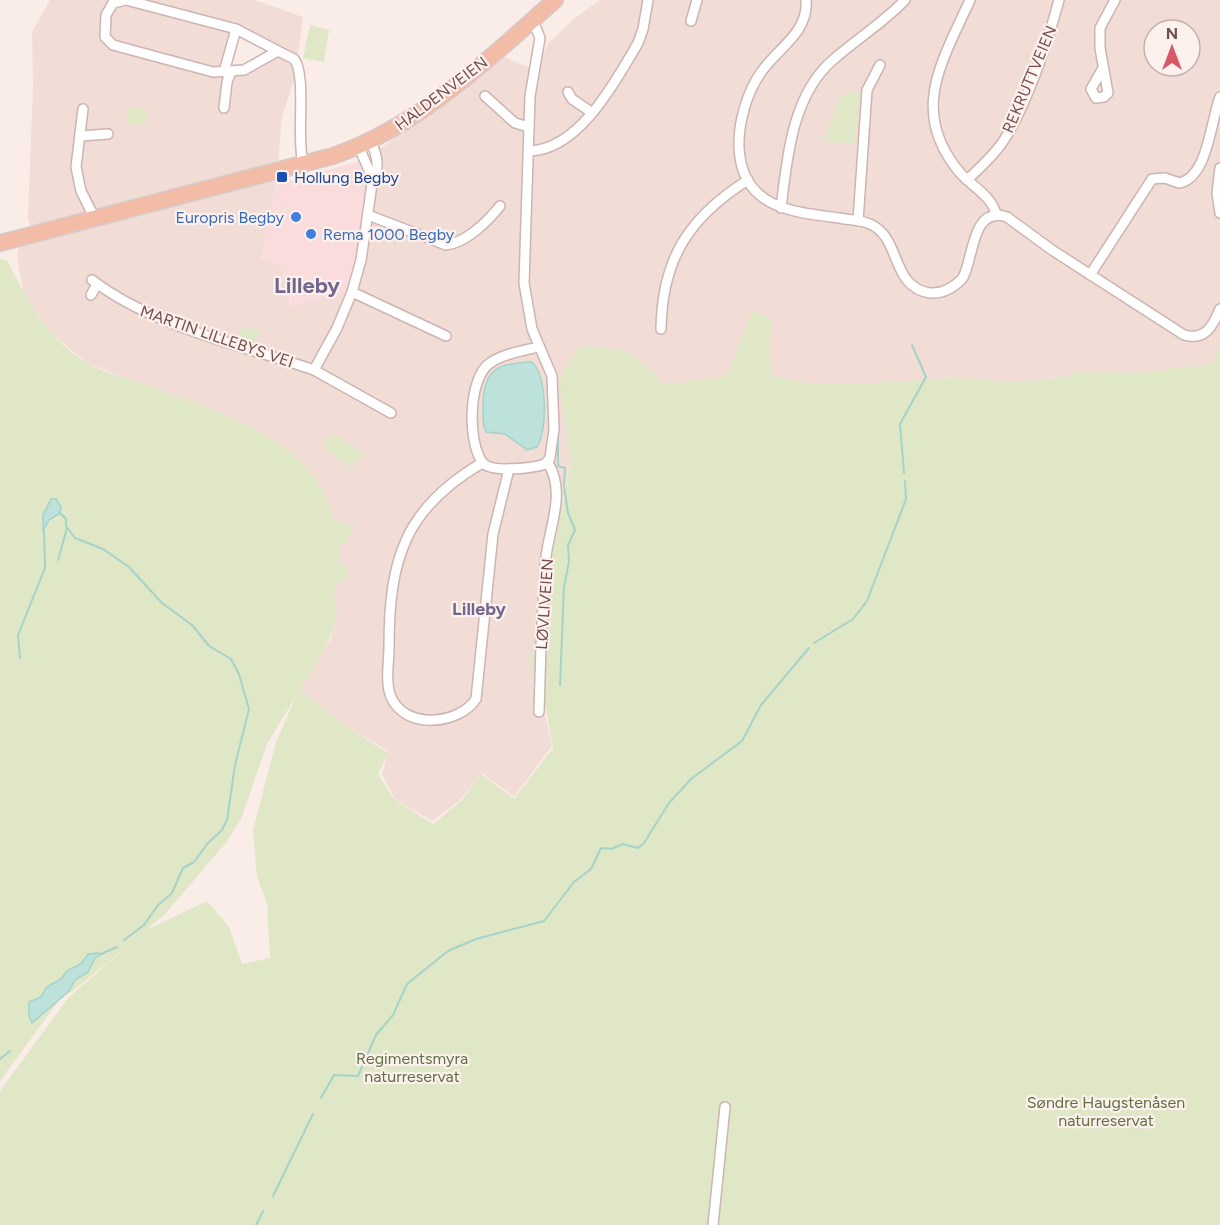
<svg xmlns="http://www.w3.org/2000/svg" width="1220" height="1225" viewBox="0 0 1220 1225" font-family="Figtree,sans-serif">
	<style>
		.residential { fill: #f1dcd6; fill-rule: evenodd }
		.commercial { fill: #fadcdd }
		.green { fill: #dfe7c7; fill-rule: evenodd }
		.water { fill: #bde2db; stroke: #a4d3ca; stroke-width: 1.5 }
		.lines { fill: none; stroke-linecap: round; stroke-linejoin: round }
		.stream { stroke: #a4d3ca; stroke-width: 2 }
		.street-casing { stroke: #cdb4b1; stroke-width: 12 }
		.primary-casing { stroke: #d5caca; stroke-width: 18 }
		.street { stroke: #fff; stroke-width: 9 }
		.primary { stroke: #f3bca6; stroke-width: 15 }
		.transit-dot { fill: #1a4fb4; stroke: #fdf1ed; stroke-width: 2 }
		.shop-dot { fill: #3f7fe0; stroke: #fdf1ed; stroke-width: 2 }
		.labels { text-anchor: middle; stroke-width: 4.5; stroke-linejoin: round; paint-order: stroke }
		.street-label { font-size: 16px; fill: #724e4e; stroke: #fdf1ed }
		.transit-label { font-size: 16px; fill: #164399; stroke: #fdf1ed; text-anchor: start }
		.shop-label { font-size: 16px; fill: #366cbe; stroke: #fdf1ed; text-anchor: end }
		.park-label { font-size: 16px; fill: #607144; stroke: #fdf1ed }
		.neighbourhood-label { font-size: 18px; font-weight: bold; fill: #73668e; stroke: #fdf1ed }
		.district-label { font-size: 22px; font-weight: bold; fill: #73668e; stroke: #fdf1ed }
	</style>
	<rect width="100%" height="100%" fill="#faece7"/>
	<path class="residential" d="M 50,0 L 255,0 L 303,17 L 295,77 L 282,117 L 276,185 L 261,259 L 282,267 L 291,307 L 362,224 L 364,162 L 498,55 L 538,71 L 547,45 L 572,20 L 600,0 L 1220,0 L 1220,346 L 1212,364 L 1138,373 L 1080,372 L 1048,380 L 1009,382 L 960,378 L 854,384 L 814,384 L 773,377 L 769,361 L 771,318 L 752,311 L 727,376 L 664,385 L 646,365 L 559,381 L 571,462 L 548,562 L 542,672 L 544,710 L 552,746 L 514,797 L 482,773 L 459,801 L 432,821 L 395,799 L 382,774 L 388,751 L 344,725 L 300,689 L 331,638 L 337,615 L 332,591 L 337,582 L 346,581 L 338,563 L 340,544 L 334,521 L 320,484 L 258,431 L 87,363 L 52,334 L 23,292 L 17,255 L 20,243 L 32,232 L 28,218 L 33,86 L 32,32 ZM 1154,30 L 1190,30 L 1190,66 L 1154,66 ZM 237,31 L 275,52 L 241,71 L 225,70 Z"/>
	<path class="commercial" d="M 356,162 L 364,162 L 362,224 L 358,255 L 348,291 L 292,307 L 282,267 L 261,259 L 276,185 Z"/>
	<g class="green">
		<path d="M 310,25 L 329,30 L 324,62 L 303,58 Z"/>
		<path d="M 860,92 L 855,143 L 824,142 L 841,95 Z"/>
		<path d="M 129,106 L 148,110 L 145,126 L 125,122 Z"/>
		<path d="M 0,259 L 7,260 C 26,298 49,341 87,363 C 102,372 122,376 138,382 C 197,404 284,429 319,483 C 326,494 330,509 334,521 L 354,526 L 346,543 L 340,545 L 338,562 L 347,568 L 346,582 L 337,582 C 330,596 339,605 336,618 C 330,645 314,667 300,689 L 344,725 L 388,753 L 378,774 L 394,799 L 433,824 L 461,801 L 481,774 L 514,799 L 553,748 L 544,699 L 535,690 L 530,661 L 571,462 L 559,381 L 579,346 C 626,350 632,347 664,385 L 727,376 L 752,311 L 771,318 L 769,361 L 773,376 L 814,384 L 854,384 L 960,378 L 1009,382 L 1048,380 L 1080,372 L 1138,373 L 1212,364 L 1220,346 L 1220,1225 L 0,1225 L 0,1091 L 69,997 L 125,949 L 70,993 L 63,995 L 0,1081 ZM 296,696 L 276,742 L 253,830 L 257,877 L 267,903 L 270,958 L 242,964 L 229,927 L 207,901 L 146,930 L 164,915 L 226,843 L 241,819 L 267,744 Z"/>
		<path d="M 242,326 L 261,331 L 255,343 L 239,339 Z"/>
		<path d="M 333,433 L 363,453 L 352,469 L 336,458 L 323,444 Z"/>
	</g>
	<g class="water">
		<path d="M 532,362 C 547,376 548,429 537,447 L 527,450 L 505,434 L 486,432 C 482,424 483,413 483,404 C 484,368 499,363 532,362 Z"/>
		<path d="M 51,499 L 56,499 L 61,507 L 60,513 L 49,520 L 43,531 L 43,515 Z"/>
		<path d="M 99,953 L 101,954 L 95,958 L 88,972 L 75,980 L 69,991 L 32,1023 L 29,1016 L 29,1002 L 41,997 L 47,987 L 61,979 L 67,971 L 82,963 L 88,954 Z"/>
	</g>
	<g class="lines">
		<g class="stream">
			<path d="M 558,411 L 558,396"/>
			<path d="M 558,432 L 558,466 L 565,468 L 564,486 L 568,513 L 575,530 L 568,545 L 569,561 L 564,587 L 560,685"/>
			<path d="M 904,473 L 900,424 L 926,377 L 912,345"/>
			<path d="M 60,513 L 66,519 L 66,526 L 75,538 L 103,549 L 129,567 L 162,603 L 192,625 L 209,646 L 231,659 L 239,674 L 249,709 L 235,765 L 227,820 L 222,830 L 208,843 L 194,862 L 183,868 L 172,893 L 158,905 L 144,925 L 124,940"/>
			<path d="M 58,560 L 67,528"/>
			<path d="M 814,643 L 853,619 L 867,601 L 906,499 L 905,481"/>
			<path d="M 20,658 L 18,635 L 45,568 L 44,531"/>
			<path d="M 101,954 L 117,947"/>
			<path d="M 0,1059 L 10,1051"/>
			<path d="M 321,1098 L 334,1075 L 358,1076 L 376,1035 L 393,1015 L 407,984 L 448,951 L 476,939 L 544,921 L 574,882 L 591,869 L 601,848 L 611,849 L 623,844 L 638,848 L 644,843 L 669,803 L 691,779 L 742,741 L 761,705 L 809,648"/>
			<path d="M 273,1196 L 313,1114"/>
			<path d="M 256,1225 L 263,1211"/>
		</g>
		<defs>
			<g id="street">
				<path d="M 806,0 C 809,32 778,48 762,71 C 747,91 738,123 739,148 C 742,208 792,212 839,218 C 849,220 861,220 870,224 C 902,238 890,287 930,293 C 943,294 953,288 962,279 C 974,262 970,205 1007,217 L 1052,250 L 1184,335 C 1205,341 1213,326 1220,309"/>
				<path d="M 970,0 C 942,62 908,112 961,174 C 973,187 993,197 996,215"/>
				<path d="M 691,21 L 697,0"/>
				<path d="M 530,23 L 536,28 L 540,38 L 530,96 L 524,283 L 532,329 L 552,376 L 554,429 L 550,458 L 545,464 C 534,468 491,473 483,463 C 467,443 468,378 490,363 C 503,354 522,351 538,347"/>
				<path d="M 278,51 L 236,29 L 126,0 L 113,3 L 106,15 L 105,37 L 113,45 L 213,72 L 244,70 L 278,51 L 294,59 C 307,75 296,137 303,164"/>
				<path d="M 1103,68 L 1091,89 L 1096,98 L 1104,97 L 1108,93 L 1100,48 L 1100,28 L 1115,0"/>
				<path d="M 224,72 L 236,29"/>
				<path d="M 568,92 L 572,99 L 591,112"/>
				<path d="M 485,96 L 515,123 L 529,127"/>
				<path d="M 224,108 L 227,82 L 231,72"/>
				<path d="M 83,109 L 76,167 L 81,191 L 95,219"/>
				<path d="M 80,136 L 108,134"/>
				<path d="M 371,142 C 378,156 380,170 372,184"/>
				<path d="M 359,147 L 370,173 L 372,184 L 361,260 L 352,292 L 337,328 L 314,370 L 391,413"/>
				<path d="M 529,151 C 579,150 615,82 638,43 L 643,29 L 648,0"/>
				<path d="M 1220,168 L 1217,193 L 1220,213"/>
				<path d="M 967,180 C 979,169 992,157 1002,143 C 1026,108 1048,41 1059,0"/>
				<path d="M 781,208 C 787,158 792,94 834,59 C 858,38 883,23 905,0"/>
				<path d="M 368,215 L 446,245 C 466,243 488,221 500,206"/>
				<path d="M 858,221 L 867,90 L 880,65"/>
				<path d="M 1090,275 L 1152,179 L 1165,178 L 1179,183 C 1208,178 1211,119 1220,97"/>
				<path d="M 92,280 C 154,327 241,345 314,370"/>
				<path d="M 352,292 L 446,336"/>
				<path d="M 91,295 L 97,284"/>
				<path d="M 661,329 C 662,259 689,217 748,180"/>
				<path d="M 482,463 C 405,508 389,559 389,647 C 389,662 385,683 391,697 C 405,730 459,725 476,699 L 493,534 L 509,469"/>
				<path d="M 539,712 C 540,663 542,615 545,567 C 546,533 568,495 548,463"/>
				<path d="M 713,1225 L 725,1107"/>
			</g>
			<path id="primary" d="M 0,243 L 333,156 C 419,126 488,60 555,0"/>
		</defs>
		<use href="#street" class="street-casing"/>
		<use href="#primary" class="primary-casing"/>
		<use href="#street" class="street"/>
		<use href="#primary" class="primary"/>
	</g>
	<rect class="transit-dot" x="276" y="171" width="12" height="12" rx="3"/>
	<g class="shop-dot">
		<circle cx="296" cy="217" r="6"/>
		<circle cx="311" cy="234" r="6"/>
	</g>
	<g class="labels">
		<g class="street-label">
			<text transform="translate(1029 79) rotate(-67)" y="6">REKRUTTVEIEN</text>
			<text transform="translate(441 93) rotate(-37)" y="6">HALDENVEIEN</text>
			<text transform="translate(217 336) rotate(19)" y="6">MARTIN LILLEBYS VEI</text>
			<text transform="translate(544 604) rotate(-86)" y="6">LØVLIVEIEN</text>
		</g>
		<g class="transit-label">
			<text x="294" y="183">Hollung Begby</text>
		</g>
		<g class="shop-label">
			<text x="284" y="223">Europris Begby</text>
			<text x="323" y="240" text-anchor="start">Rema 1000 Begby</text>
		</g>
		<g class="park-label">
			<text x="412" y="1064">Regimentsmyra<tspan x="412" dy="18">naturreservat</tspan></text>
			<text x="1106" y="1108">Søndre Haugstenåsen<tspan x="1106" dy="18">naturreservat</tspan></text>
		</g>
		<g class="neighbourhood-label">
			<text x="479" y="615">Lilleby</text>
		</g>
		<g class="district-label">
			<text x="307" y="293">Lilleby</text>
		</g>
	</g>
	<g transform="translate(1172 48)"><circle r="28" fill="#fdf1ed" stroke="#c5b0ad" stroke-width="1.5"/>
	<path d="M0-4.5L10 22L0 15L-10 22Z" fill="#d95867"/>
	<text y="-9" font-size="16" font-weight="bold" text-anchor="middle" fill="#724e4e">N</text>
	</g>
</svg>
